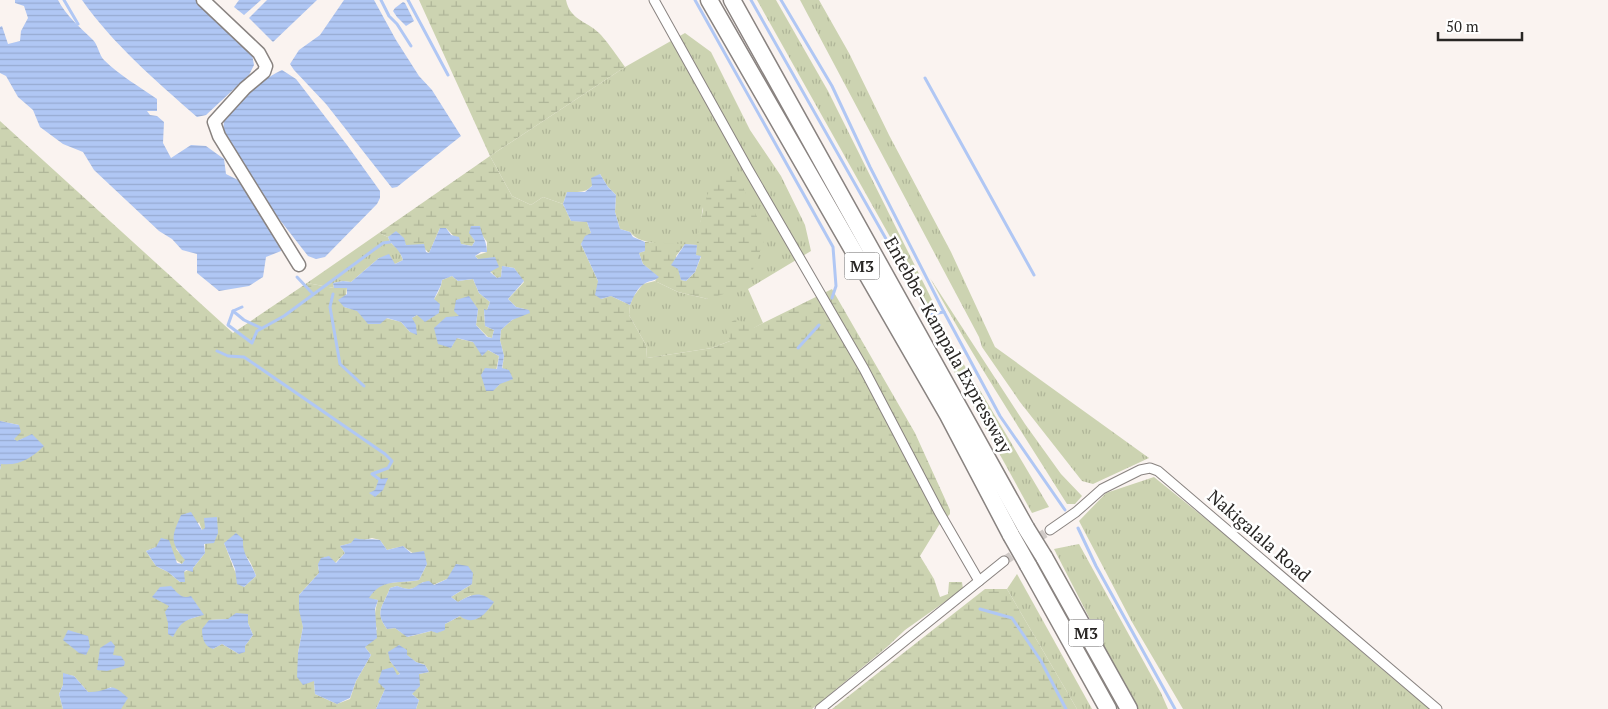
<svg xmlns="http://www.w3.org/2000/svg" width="1608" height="709" viewBox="0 0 1608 709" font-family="'PT Serif',serif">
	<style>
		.grass { fill: url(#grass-tufts) }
		.wetland { fill: url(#wetland-marsh); fill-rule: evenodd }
		.water { fill: url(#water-rules) }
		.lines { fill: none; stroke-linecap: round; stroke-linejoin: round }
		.stream { stroke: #b0c7f4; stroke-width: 3 }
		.street-tunnel { stroke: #d0cac7; stroke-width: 9; stroke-dasharray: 9 4.5; stroke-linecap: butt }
		.street-casing { stroke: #898380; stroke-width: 11 }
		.secondary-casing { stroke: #898380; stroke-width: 15 }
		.highway-casing { stroke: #898380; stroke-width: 19 }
		.street { stroke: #fff; stroke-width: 9 }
		.secondary { stroke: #fff; stroke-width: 12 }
		.highway { stroke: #fff; stroke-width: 16 }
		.highway-bridge-casing { stroke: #898380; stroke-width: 19; stroke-linecap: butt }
		.highway-bridge { stroke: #fff; stroke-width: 16 }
		.labels { text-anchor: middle; stroke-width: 5; stroke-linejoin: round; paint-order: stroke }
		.shield { fill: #fff; stroke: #686766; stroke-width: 1 }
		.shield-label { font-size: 16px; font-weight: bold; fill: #282624 }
		.street-label { font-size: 18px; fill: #282624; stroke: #fff }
	</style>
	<defs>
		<pattern id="grass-tufts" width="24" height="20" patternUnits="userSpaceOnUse" patternTransform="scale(1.25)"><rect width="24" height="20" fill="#ccd3b1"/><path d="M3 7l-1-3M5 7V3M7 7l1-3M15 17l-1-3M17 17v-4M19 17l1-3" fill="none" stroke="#afb598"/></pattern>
		<pattern id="wetland-marsh" width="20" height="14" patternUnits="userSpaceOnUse" patternTransform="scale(1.25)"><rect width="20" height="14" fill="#ccd3b1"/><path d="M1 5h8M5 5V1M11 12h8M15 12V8" fill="none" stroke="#afb598"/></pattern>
		<pattern id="water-rules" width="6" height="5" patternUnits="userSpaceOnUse" patternTransform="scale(1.25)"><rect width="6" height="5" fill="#b0c7f4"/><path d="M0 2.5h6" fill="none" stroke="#97abd1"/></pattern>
	</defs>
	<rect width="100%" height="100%" fill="#faf3f0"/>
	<g class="grass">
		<path d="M 757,0 L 776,0 L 828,91 L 937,310 L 933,311 L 930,308 Z"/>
		<path d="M 800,0 L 819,0 L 849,53 L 889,135 L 951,252 L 995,347 L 1149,458 L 1093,484 L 1082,481 L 1020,402 L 982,347 L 979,337 Z"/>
		<path d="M 685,33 L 711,52 L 750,130 L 781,176 L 805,225 L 811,251 L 748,289 L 763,323 L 730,341 L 712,348 L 647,358 L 646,345 L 629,315 L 630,305 L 633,297 L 643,284 L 655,281 L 678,292 L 708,299 L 703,207 L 697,245 C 679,244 640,247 630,232 L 620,229 L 615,212 L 616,195 L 608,187 L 600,174 C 588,192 589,192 567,192 L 563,204 L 543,197 L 531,205 L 512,196 L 490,156 L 625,67 Z"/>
		<path d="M 379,233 L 388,237 L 390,242 L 399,250 L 403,260 L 395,264 L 379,258 L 351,282 L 343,281 L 333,283 L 334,288 L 307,283 Z"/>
		<path d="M 930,278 L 1025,424 L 1061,474 L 1082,496 L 1075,504 L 1067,504 C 1020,429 972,356 930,278 Z"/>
		<path d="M 924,317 L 945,334 L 984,397 L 1049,507 L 1032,513 Z"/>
		<path d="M 1154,477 L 1279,578 L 1370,659 L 1430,709 L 1183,709 L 1132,622 L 1079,521 L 1106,493 Z"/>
		<path d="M 1079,544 L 1161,693 L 1168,709 L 1136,709 L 1054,549 Z"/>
		<path d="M 1017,574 L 1092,709 L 1077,709 L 1007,589 Z"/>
	</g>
	<g class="wetland">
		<path d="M 419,0 L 566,0 C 570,21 590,22 601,35 C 610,45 617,56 625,67 L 490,156 L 512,196 L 531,205 L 543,197 L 563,204 L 571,221 L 587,222 L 591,233 L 581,244 L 598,281 L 601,299 L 611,296 L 630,305 L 629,315 L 646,345 L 647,358 L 712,348 L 730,341 L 725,326 L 736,319 L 753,328 L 832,289 L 915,433 L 950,510 L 950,514 L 939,525 L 920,556 L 934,579 L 940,597 L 948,594 L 949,582 L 962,582 L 963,589 L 905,630 L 887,647 L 812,709 L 416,709 L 419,700 L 412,694 L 419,674 L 429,672 L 425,665 L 416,662 L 406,655 L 390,661 L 400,673 L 385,689 L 376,709 L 121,709 L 111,687 L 99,693 L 88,692 L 74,676 L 63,674 L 63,685 L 59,694 L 63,709 L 0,709 L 0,470 L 1,464 L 23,438 L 17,442 L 14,439 L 19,425 L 0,421 L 0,121 L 233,333 L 307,283 L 334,288 L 347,288 L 344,307 L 401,322 L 410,332 L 412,318 C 426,311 440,296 442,280 L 452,276 L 458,281 L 473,279 L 479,293 L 490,302 L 487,310 L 484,310 L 485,326 L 494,330 L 492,338 L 488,337 L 476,325 L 478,309 L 459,316 L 451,348 L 456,338 L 473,342 L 499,356 L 492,391 L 500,384 L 504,356 L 500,340 L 501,330 L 512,320 L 529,310 L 516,307 L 508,299 L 524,282 L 514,268 L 502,266 L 501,277 L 497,278 L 475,256 L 487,252 L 487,242 L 482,235 L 470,233 L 475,241 L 472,246 L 461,244 L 446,228 L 440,228 L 429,253 L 426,250 L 406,245 L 396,232 L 388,237 L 379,233 L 490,156 ZM 199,522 L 202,530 L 205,529 L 205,553 L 193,568 L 184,572 L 180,582 L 168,572 L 156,566 L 146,551 L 156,547 L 182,564 L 186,560 L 176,549 ZM 372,538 L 380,540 L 387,550 L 403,546 L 427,564 L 419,580 C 405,583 387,580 375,589 C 372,591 370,596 368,599 L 378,600 C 375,610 373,620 377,629 L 365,647 L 371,655 L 356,681 L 350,699 L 337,704 L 315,694 L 314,681 L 298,653 L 303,627 L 299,595 L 319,573 L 318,564 L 335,563 L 345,553 L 340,546 ZM 224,543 C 244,552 249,555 256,576 L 244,587 C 234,574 231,559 224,543 ZM 447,579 L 472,584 L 451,597 L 458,602 L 471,595 L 460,616 L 445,624 L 445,630 L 431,631 L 408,637 L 395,628 L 387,629 C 374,611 383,607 390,588 L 397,586 C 408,590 413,591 423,582 L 433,585 ZM 181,597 L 186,598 L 203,615 L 186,620 L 168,634 L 169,606 ZM 228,619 L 248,623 L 253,635 L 239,654 L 222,644 L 213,649 L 209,620 Z"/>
		<path d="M 737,175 L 766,236 L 746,287 L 708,299 L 678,292 L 655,281 L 658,277 L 643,264 L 639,253 L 645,251 L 645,242 L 685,244 L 676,256 L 681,280 L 686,281 L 695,272 L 701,257 L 696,255 C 697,228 704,203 714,177 Z"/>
		<path d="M 985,589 L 1007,589 L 1077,709 L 832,709 Z"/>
	</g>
	<g class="water">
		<path d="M 15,0 L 58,0 C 66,16 81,28 93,40 C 98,45 99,55 104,60 C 119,75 140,87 157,99 L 157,111 L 147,111 L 150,115 L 157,116 L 164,122 L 163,143 L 171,158 L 191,145 L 206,146 L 224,159 L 226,174 L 238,180 L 280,245 L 281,251 L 266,257 L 263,277 L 249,286 L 219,291 L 197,273 L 197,254 L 182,250 L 172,239 L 159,231 L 94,170 L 83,152 L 63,144 L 40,127 L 33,110 L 18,97 L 6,76 L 0,73 L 0,27 L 2,26 L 8,44 L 20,41 L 21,31 L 28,18 L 24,6 L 15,3 Z"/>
		<path d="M 82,0 L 199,0 L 252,54 L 254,65 L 249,75 L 206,115 L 197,117 C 156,81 113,44 82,0 Z"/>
		<path d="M 239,0 L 261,0 L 244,15 L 234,7 Z"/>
		<path d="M 267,0 L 317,0 L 273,42 L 249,18 Z"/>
		<path d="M 344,0 L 374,0 L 396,40 L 419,76 L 432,90 L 461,136 L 397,187 L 392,188 L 326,104 L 294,70 L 290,64 L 299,50 L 320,35 Z"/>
		<path d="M 403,2 L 405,3 L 414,21 L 406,26 L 397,17 L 393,11 L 395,8 Z"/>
		<path d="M 282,70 L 296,79 L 347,145 L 380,191 L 380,198 L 377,204 L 325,257 L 316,259 L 308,256 L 262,197 L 223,130 C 224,126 223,122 225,118 C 234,99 264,79 282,70 Z"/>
		<path d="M 600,174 L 608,187 L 616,195 L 615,212 L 620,229 L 630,232 L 633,237 L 645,242 L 645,251 L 639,253 L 643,264 L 659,277 C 654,282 649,280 644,284 C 637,288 633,298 630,305 L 611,296 L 601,299 L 595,295 L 598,281 L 581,244 L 585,236 L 591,233 L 587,222 L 571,221 L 563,204 L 567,192 L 585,192 L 592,186 L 591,178 Z"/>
		<path d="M 471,226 L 480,226 C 482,236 487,242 487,252 L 481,252 L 475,256 L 478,259 L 495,257 L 499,267 L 490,272 L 497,278 L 501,277 L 502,266 L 514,268 L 524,281 L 508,299 L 516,307 L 529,310 L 530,313 L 512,320 L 501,330 L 500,340 L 504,356 L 502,368 L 509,370 L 513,379 L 500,384 L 493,391 L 486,391 L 481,375 L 485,368 L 497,369 L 499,356 L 488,350 L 482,356 L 473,342 L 457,338 L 451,348 L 438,344 L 434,328 L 446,317 L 459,316 L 454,311 L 456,300 L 469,296 L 478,309 L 476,325 L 487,337 L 492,338 L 494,330 L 485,326 L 484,309 L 487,310 L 490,302 L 479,293 L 473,279 L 458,281 L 452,276 L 442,280 L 441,285 L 434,299 L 440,304 L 439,313 L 425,322 L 417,315 L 412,318 L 416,325 L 417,335 L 410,332 L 401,322 L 387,318 L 380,324 L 368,324 L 357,311 L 344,307 L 338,300 L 347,294 L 347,288 L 334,288 L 333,283 L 343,281 L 351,282 L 379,258 L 389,254 L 395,264 L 403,260 C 399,247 392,247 388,237 L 396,231 L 404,238 L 406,245 L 424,244 L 426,252 L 429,253 L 440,228 L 446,228 L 451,235 L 459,237 L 461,244 L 472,246 L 475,241 L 469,233 Z"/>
		<path d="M 685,244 L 697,245 L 696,255 L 701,256 L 695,272 L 686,281 L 681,280 L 678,269 L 671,265 Z"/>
		<path d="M 0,421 L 19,425 L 21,432 L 14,439 L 17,441 L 32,434 L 44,446 C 31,458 20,466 1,464 L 0,470 Z"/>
		<path d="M 388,478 L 383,490 L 375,497 L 369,493 L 375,490 L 379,479 Z"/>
		<path d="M 191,512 L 202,530 L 205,528 L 204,518 L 217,517 L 218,533 L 214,543 L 204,544 L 205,553 L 193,568 L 193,572 L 186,570 L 184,572 L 185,582 L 180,582 L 168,572 L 156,566 L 146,551 L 156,547 L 161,538 L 169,540 L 177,563 L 182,564 L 185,560 C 169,541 172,536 181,515 Z"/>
		<path d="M 236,533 L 243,539 C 242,556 251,561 256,576 L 244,587 L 237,584 L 235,569 L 224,543 Z"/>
		<path d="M 355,538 C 364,541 371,538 380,540 L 387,550 L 403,546 L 411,553 L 424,551 L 427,564 L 419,580 C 398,584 382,578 369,598 L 378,600 L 375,609 L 377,638 L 365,647 L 371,655 L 356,681 L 350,698 L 337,704 L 315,694 L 314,681 L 303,685 L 297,677 L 298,653 L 303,627 L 299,610 L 299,595 L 319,573 L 318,564 L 321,558 L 329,556 L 336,563 L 345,553 L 340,546 L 351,543 Z"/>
		<path d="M 456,564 L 468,566 L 473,573 L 472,584 L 451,597 L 458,602 C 474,593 480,591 494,602 C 486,614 474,627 460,616 L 445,624 L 445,630 L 437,633 L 431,631 L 407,637 L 395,628 L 387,629 C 374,611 383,607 390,588 L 397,586 C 419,594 412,583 429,581 L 434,585 L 447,579 Z"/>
		<path d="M 171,586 C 177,592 181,600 191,596 L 204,615 C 187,619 181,621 173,637 L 168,634 L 168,623 L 165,612 L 169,606 L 152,597 L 160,587 Z"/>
		<path d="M 236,613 L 248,614 L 248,623 L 253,635 L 245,646 L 245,652 L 239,654 L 222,644 L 213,649 C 204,646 202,638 202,629 L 209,620 L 228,619 Z"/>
		<path d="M 68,630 L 88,636 L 90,647 L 86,655 L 79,653 L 63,640 Z"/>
		<path d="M 111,641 L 115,646 L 113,655 L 121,656 L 125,662 L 124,666 L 107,671 L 97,670 L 100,648 Z"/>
		<path d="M 399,645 L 407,650 L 407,655 L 416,662 L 425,665 L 429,672 L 419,674 L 420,686 L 412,694 L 419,700 L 416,709 L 376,709 L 385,689 L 378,682 L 382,670 L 393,667 L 397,675 L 400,674 L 390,661 L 388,652 Z"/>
		<path d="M 63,673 L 74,676 L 88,692 C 112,693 107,678 128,698 L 121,709 L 63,709 L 59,694 L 63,685 Z"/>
	</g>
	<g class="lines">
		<g class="stream">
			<path d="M 64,0 L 78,24"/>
			<path d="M 381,0 L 389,16 L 397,24 L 411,46"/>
			<path d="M 408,0 L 448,75"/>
			<path d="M 695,0 L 833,247 L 836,286 L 832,298"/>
			<path d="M 751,0 L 920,299 L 927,310 L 932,314 L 944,312"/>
			<path d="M 781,0 L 832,86 L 870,167 L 943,310 L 1000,416 L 1065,510"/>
			<path d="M 925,78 L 1034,275"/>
			<path d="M 297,277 L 313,294"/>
			<path d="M 333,294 L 330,307 L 340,364 L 364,386"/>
			<path d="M 242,307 L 233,311 L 244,320 L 261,328"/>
			<path d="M 233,311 L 228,325 L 252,343 L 257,331 L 284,316 L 383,243 L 390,242"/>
			<path d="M 798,348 L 819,325"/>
			<path d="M 217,351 L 228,356 L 244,357 L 385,454 L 392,461 L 388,468 L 372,474 L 379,479"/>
			<path d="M 1078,528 L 1096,566 L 1175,709"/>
			<path d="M 980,609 L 1012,618 L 1041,661 L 1066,709"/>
		</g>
		<path class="street-tunnel" d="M 1004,561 L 1050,530"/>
		<defs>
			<g id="street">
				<path d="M 654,0 L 748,169 L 864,369 L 939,512 L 979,581"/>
				<path d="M 1050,530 L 1076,512 L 1102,489 L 1140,470 L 1150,468 L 1158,471 L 1437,709"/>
				<path d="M 820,709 L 1004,561"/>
			</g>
			<path id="secondary" d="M 203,0 L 259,53 L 266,66 L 264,72 L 245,88 L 214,122 L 219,136 L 299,265"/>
			<g id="highway">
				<path d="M 709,0 L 948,415 L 1011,535"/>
				<path d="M 732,0 L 1026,528"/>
				<path d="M 1044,557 L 1129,709"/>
				<path d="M 1028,565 L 1108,709"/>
			</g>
		</defs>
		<use href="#street" class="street-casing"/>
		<use href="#secondary" class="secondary-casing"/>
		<use href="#highway" class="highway-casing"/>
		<use href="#street" class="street"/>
		<use href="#secondary" class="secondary"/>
		<use href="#highway" class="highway"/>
		<defs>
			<g id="highway-bridge">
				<path d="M 1026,528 L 1044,557"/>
				<path d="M 1011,535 L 1028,565"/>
			</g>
		</defs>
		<use href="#highway-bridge" class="highway-bridge-casing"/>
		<use href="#highway-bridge" class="highway-bridge"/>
	</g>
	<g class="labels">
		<g class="shield">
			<rect x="844.5" y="252.5" width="35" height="27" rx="4"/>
			<rect x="1068.5" y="619.5" width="35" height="27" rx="4"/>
		</g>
		<g class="shield-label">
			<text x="862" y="272">M3</text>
			<text x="1086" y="639">M3</text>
		</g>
		<g class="street-label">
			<text transform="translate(948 345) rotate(61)" y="6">Entebbe–Kampala Expressway</text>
			<text transform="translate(1259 536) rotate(41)" y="6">Nakigalala Road</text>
		</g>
	</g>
	<path d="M1438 32v8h84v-8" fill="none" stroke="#282624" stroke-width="2.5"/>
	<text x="1446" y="32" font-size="15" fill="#282624" stroke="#ffffff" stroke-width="4" paint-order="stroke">50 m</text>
</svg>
